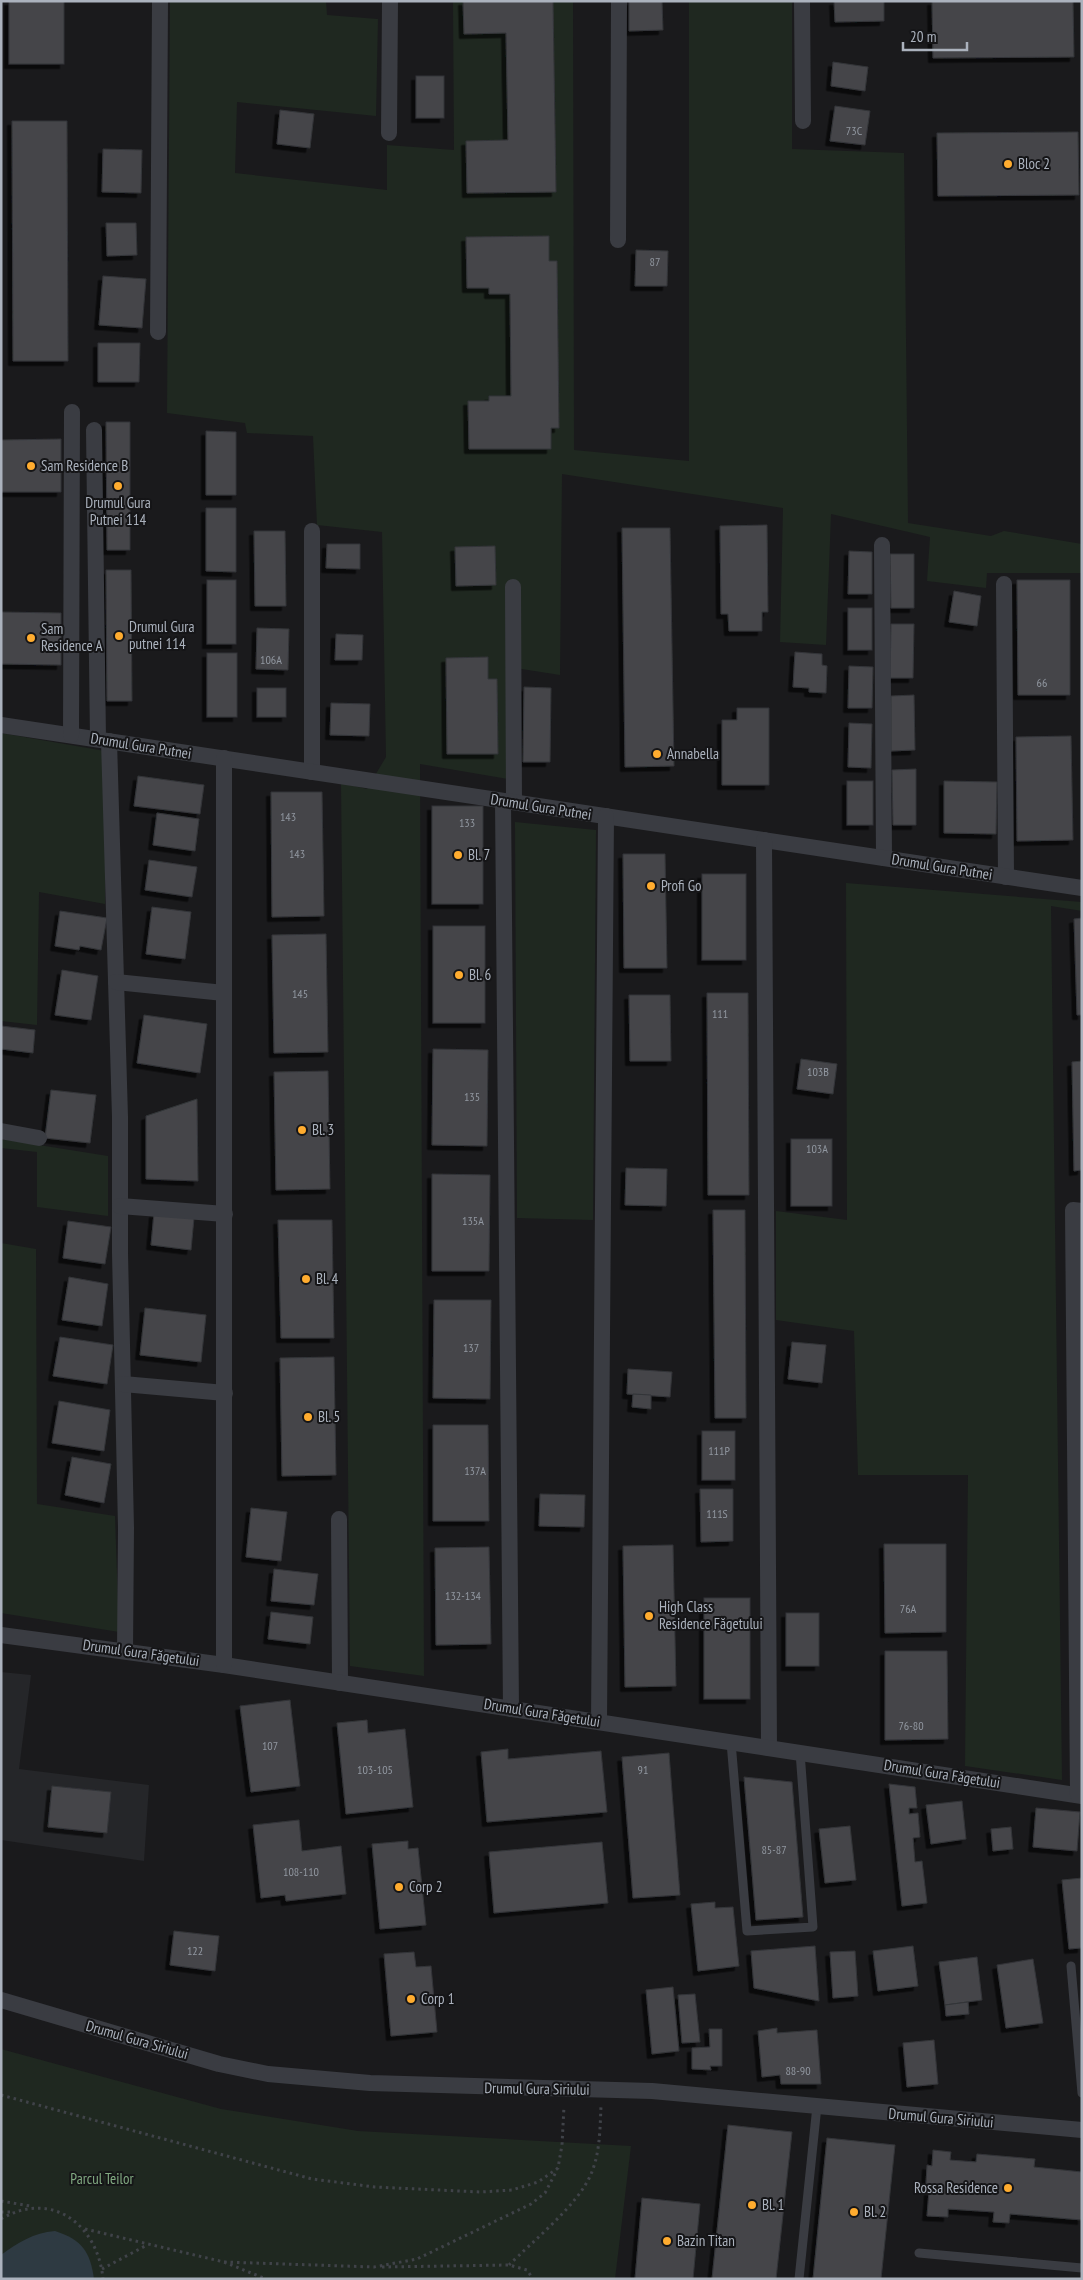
<svg xmlns="http://www.w3.org/2000/svg" width="1083" height="2280" viewBox="0 0 1083 2280" font-family="'PT Sans Narrow',sans-serif">
	<style>
		.built { fill: #252629 }
		.green { fill: #1f2820 }
		.water { fill: #2e3a42 }
		.building { fill: #444549; stroke: #333438; filter: url(#shadow) }
		.lines { fill: none; stroke-linecap: round; stroke-linejoin: round }
		.path { stroke: #404349; stroke-width: 3; stroke-dasharray: 2.5 4; stroke-linecap: butt }
		.lane { stroke: #3a3c42; stroke-width: 9 }
		.street { stroke: #3a3c42; stroke-width: 16 }
		.poi-dot { fill: #ffac2f; stroke: #151517; stroke-width: 2 }
		.labels { text-anchor: middle; stroke-width: 4; stroke-linejoin: round; paint-order: stroke }
		.number-label { font-size: 12px; fill: #9197a0 }
		.poi-label { font-size: 15px; fill: #abb2bd; stroke: #151517; text-anchor: start }
		.street-label { font-size: 15px; fill: #abb2bd; stroke: #151517 }
		.park-label { font-size: 15px; fill: #81a981; stroke: #151517 }
	</style>
	<defs>
		<filter id="shadow"><feDropShadow dx="-4.5" dy="4.5" stdDeviation="0" flood-color="#0009"/></filter>
	</defs>
	<rect width="100%" height="100%" fill="#1a1a1c"/>
	<path class="built" d="M 1,1672 L 31,1675 L 19,1769 L 149,1785 L 144,1861 L 1,1840 Z"/>
	<g class="green">
		<path d="M 170,1 L 326,1 L 327,15 L 378,19 L 376,116 L 237,102 L 235,173 L 387,190 L 387,145 L 454,150 L 453,1 L 573,1 L 574,450 L 689,461 L 689,1 L 792,1 L 792,149 L 904,153 L 908,523 L 991,536 L 1004,531 L 1082,544 L 1082,573 L 987,573 L 986,588 L 927,581 L 930,537 L 831,514 L 826,645 L 780,642 L 783,508 L 562,474 L 560,675 L 509,667 L 508,779 L 420,764 L 424,1676 L 350,1666 L 341,783 L 367,789 L 386,757 L 382,532 L 317,525 L 313,436 L 247,433 L 245,423 L 167,413 Z"/>
		<path d="M 1,733 L 105,751 L 105,904 L 39,892 L 37,1025 L 1,1021 Z"/>
		<path d="M 515,822 L 596,830 L 593,1220 L 517,1218 Z"/>
		<path d="M 846,883 L 1082,902 L 1082,911 L 1051,906 L 1062,1780 L 965,1766 L 968,1475 L 858,1475 L 854,1331 L 776,1320 L 776,1211 L 847,1220 Z"/>
		<path d="M 1,1139 L 108,1156 L 108,1216 L 37,1207 L 37,1152 L 1,1148 Z"/>
		<path d="M 1,1243 L 36,1249 L 37,1504 L 115,1516 L 119,1632 L 1,1613 Z"/>
		<path d="M 1,2049 L 221,2109 L 358,2131 L 631,2146 L 615,2279 L 1,2279 Z"/>
	</g>
	<path class="water" d="M 55,2231 C 82,2240 90,2251 94,2279 L 1,2279 L 1,2255 C 19,2242 33,2233 55,2231 Z"/>
	<g class="building">
		<rect x="9" y="1" width="55" height="63"/>
		<path d="M 463,1 L 553,1 L 556,192 L 467,193 L 466,141 L 508,140 L 506,33 L 464,34 Z"/>
		<path d="M 629,1 L 662,1 L 663,30 L 629,31 Z"/>
		<path d="M 834,1 L 884,1 L 884,21 L 835,22 Z"/>
		<path d="M 932,1 L 1073,1 L 1074,57 L 933,58 Z"/>
		<path d="M 833,62 L 868,67 L 865,91 L 831,86 Z"/>
		<rect x="416" y="76" width="28" height="42"/>
		<path d="M 835,106 L 870,111 L 865,145 L 830,141 Z"/>
		<path d="M 280,110 L 314,114 L 310,148 L 277,144 Z"/>
		<path d="M 12,121 L 67,121 L 68,361 L 13,361 Z"/>
		<path d="M 1078,132 L 1079,195 L 938,196 L 937,133 Z"/>
		<path d="M 103,149 L 142,150 L 141,193 L 102,192 Z"/>
		<path d="M 106,223 L 136,223 L 137,255 L 107,256 Z"/>
		<path d="M 549,236 L 549,261 L 557,261 L 559,428 L 551,428 L 551,449 L 469,449 L 468,401 L 489,401 L 489,396 L 511,396 L 510,294 L 489,294 L 489,288 L 467,288 L 466,237 Z"/>
		<path d="M 636,250 L 668,251 L 667,286 L 635,286 Z"/>
		<path d="M 103,276 L 146,279 L 142,328 L 99,325 Z"/>
		<path d="M 98,343 L 140,343 L 139,382 L 98,382 Z"/>
		<path d="M 106,422 L 130,422 L 130,550 L 107,550 Z"/>
		<path d="M 206,431 L 236,432 L 236,495 L 206,495 Z"/>
		<path d="M 61,439 L 61,492 L 1,492 L 1,440 Z"/>
		<path d="M 206,508 L 236,508 L 236,572 L 206,571 Z"/>
		<path d="M 767,525 L 768,612 L 762,612 L 762,631 L 729,631 L 728,614 L 721,614 L 720,526 Z"/>
		<path d="M 622,528 L 670,528 L 674,766 L 625,767 Z"/>
		<path d="M 254,531 L 285,531 L 286,606 L 255,606 Z"/>
		<path d="M 327,544 L 360,544 L 360,569 L 326,568 Z"/>
		<path d="M 495,546 L 496,585 L 456,586 L 455,547 Z"/>
		<path d="M 849,551 L 872,552 L 872,594 L 848,594 Z"/>
		<path d="M 890,554 L 914,554 L 914,608 L 891,608 Z"/>
		<path d="M 106,570 L 131,570 L 132,701 L 107,701 Z"/>
		<rect x="207" y="580" width="29" height="64"/>
		<path d="M 1017,580 L 1070,580 L 1070,695 L 1018,695 Z"/>
		<path d="M 954,591 L 981,596 L 977,626 L 949,622 Z"/>
		<rect x="848" y="608" width="24" height="42"/>
		<path d="M 1,612 L 61,613 L 61,665 L 1,664 Z"/>
		<path d="M 891,624 L 914,624 L 913,678 L 890,678 Z"/>
		<path d="M 257,628 L 289,629 L 288,670 L 256,669 Z"/>
		<path d="M 336,634 L 363,635 L 362,660 L 335,660 Z"/>
		<path d="M 795,652 L 822,654 L 822,665 L 827,666 L 826,693 L 809,692 L 809,688 L 793,687 Z"/>
		<rect x="207" y="653" width="30" height="64"/>
		<path d="M 488,657 L 488,679 L 497,679 L 498,754 L 447,754 L 446,658 Z"/>
		<path d="M 849,666 L 873,667 L 872,708 L 848,708 Z"/>
		<path d="M 524,687 L 551,688 L 550,762 L 523,762 Z"/>
		<rect x="257" y="688" width="29" height="29"/>
		<path d="M 914,695 L 915,750 L 891,751 L 891,696 Z"/>
		<path d="M 331,703 L 370,704 L 369,736 L 330,735 Z"/>
		<path d="M 737,708 L 769,708 L 769,785 L 722,785 L 722,720 L 737,720 Z"/>
		<path d="M 849,723 L 872,724 L 871,768 L 848,767 Z"/>
		<path d="M 1071,736 L 1073,840 L 1017,841 L 1016,737 Z"/>
		<path d="M 916,769 L 916,825 L 893,825 L 892,770 Z"/>
		<path d="M 138,776 L 204,785 L 200,814 L 134,806 Z"/>
		<rect x="847" y="781" width="26" height="44"/>
		<path d="M 944,781 L 997,782 L 996,834 L 944,833 Z"/>
		<path d="M 271,792 L 322,792 L 324,916 L 272,917 Z"/>
		<rect x="432" y="806" width="51" height="98"/>
		<path d="M 157,813 L 199,819 L 195,851 L 153,845 Z"/>
		<path d="M 623,854 L 665,854 L 667,968 L 624,968 Z"/>
		<path d="M 149,860 L 197,867 L 192,897 L 145,890 Z"/>
		<rect x="702" y="874" width="44" height="86"/>
		<path d="M 152,907 L 191,912 L 185,959 L 146,954 Z"/>
		<path d="M 60,911 L 107,918 L 101,950 L 80,946 L 79,950 L 55,946 Z"/>
		<path d="M 1082,918 L 1082,1015 L 1077,1015 L 1074,919 Z"/>
		<rect x="433" y="926" width="52" height="97"/>
		<path d="M 326,934 L 328,1052 L 274,1053 L 272,935 Z"/>
		<path d="M 62,970 L 98,976 L 91,1020 L 55,1015 Z"/>
		<path d="M 707,993 L 748,993 L 749,1195 L 708,1195 Z"/>
		<path d="M 629,995 L 670,995 L 671,1061 L 630,1061 Z"/>
		<path d="M 144,1015 L 207,1024 L 200,1073 L 137,1063 Z"/>
		<path d="M 1,1026 L 35,1030 L 33,1053 L 1,1049 Z"/>
		<path d="M 433,1049 L 488,1050 L 487,1146 L 432,1145 Z"/>
		<path d="M 801,1059 L 837,1064 L 833,1094 L 797,1089 Z"/>
		<path d="M 1082,1061 L 1082,1170 L 1074,1171 L 1072,1062 Z"/>
		<path d="M 328,1071 L 330,1189 L 276,1190 L 274,1072 Z"/>
		<path d="M 51,1090 L 96,1095 L 90,1143 L 45,1138 Z"/>
		<path d="M 197,1099 L 198,1181 L 146,1179 L 146,1116 Z"/>
		<rect x="791" y="1139" width="41" height="67"/>
		<path d="M 626,1168 L 667,1169 L 666,1206 L 625,1205 Z"/>
		<path d="M 432,1174 L 490,1175 L 489,1271 L 432,1271 Z"/>
		<path d="M 713,1210 L 745,1210 L 746,1418 L 715,1418 Z"/>
		<path d="M 154,1213 L 194,1218 L 191,1250 L 151,1245 Z"/>
		<path d="M 278,1220 L 332,1220 L 334,1338 L 281,1338 Z"/>
		<path d="M 68,1221 L 111,1227 L 105,1264 L 63,1258 Z"/>
		<path d="M 69,1277 L 108,1284 L 102,1326 L 62,1320 Z"/>
		<path d="M 434,1300 L 491,1300 L 490,1399 L 433,1398 Z"/>
		<path d="M 145,1308 L 206,1315 L 201,1362 L 140,1355 Z"/>
		<path d="M 60,1337 L 113,1345 L 107,1384 L 53,1376 Z"/>
		<path d="M 792,1342 L 826,1345 L 822,1383 L 788,1379 Z"/>
		<path d="M 334,1357 L 336,1475 L 282,1476 L 280,1358 Z"/>
		<path d="M 628,1369 L 672,1372 L 670,1397 L 627,1394 Z"/>
		<path d="M 633,1394 L 651,1395 L 651,1409 L 632,1407 Z"/>
		<path d="M 59,1401 L 110,1410 L 104,1451 L 52,1443 Z"/>
		<path d="M 433,1425 L 488,1425 L 489,1521 L 433,1521 Z"/>
		<rect x="702" y="1431" width="33" height="49"/>
		<path d="M 72,1457 L 111,1464 L 104,1503 L 65,1495 Z"/>
		<path d="M 700,1489 L 733,1489 L 733,1541 L 701,1542 Z"/>
		<path d="M 540,1494 L 585,1495 L 584,1527 L 539,1526 Z"/>
		<path d="M 251,1508 L 287,1512 L 281,1561 L 246,1557 Z"/>
		<path d="M 884,1544 L 946,1544 L 946,1632 L 885,1633 Z"/>
		<path d="M 673,1545 L 676,1686 L 625,1687 L 623,1546 Z"/>
		<path d="M 489,1547 L 491,1644 L 436,1645 L 435,1548 Z"/>
		<path d="M 274,1569 L 318,1574 L 314,1605 L 271,1601 Z"/>
		<rect x="704" y="1598" width="46" height="101"/>
		<path d="M 271,1612 L 313,1617 L 310,1644 L 268,1639 Z"/>
		<rect x="786" y="1613" width="33" height="53"/>
		<path d="M 885,1651 L 947,1651 L 948,1739 L 885,1740 Z"/>
		<path d="M 290,1700 L 300,1786 L 251,1792 L 240,1706 Z"/>
		<path d="M 367,1720 L 368,1733 L 405,1729 L 413,1807 L 346,1814 L 337,1723 Z"/>
		<path d="M 508,1749 L 508,1759 L 601,1751 L 607,1812 L 487,1822 L 481,1752 Z"/>
		<path d="M 669,1753 L 680,1895 L 633,1898 L 622,1757 Z"/>
		<path d="M 744,1777 L 792,1782 L 803,1917 L 756,1920 Z"/>
		<path d="M 889,1784 L 915,1787 L 917,1808 L 909,1808 L 909,1814 L 918,1813 L 920,1837 L 913,1838 L 915,1862 L 922,1861 L 927,1903 L 902,1906 Z"/>
		<path d="M 52,1786 L 111,1792 L 107,1833 L 48,1827 Z"/>
		<path d="M 962,1801 L 966,1839 L 931,1844 L 926,1805 Z"/>
		<path d="M 1036,1808 L 1080,1812 L 1077,1851 L 1033,1847 Z"/>
		<path d="M 299,1820 L 302,1851 L 341,1846 L 346,1894 L 286,1901 L 285,1895 L 261,1898 L 253,1825 Z"/>
		<path d="M 850,1826 L 856,1880 L 825,1883 L 819,1829 Z"/>
		<path d="M 1011,1827 L 1013,1849 L 993,1851 L 991,1829 Z"/>
		<path d="M 408,1841 L 408,1849 L 418,1848 L 426,1925 L 380,1929 L 372,1844 Z"/>
		<path d="M 602,1842 L 608,1903 L 494,1913 L 489,1852 Z"/>
		<path d="M 1082,1878 L 1082,1948 L 1069,1949 L 1062,1880 Z"/>
		<path d="M 715,1902 L 715,1908 L 733,1907 L 739,1966 L 698,1971 L 691,1904 Z"/>
		<path d="M 174,1931 L 219,1936 L 215,1971 L 170,1965 Z"/>
		<path d="M 815,1946 L 819,2001 L 754,1988 L 751,1951 Z"/>
		<path d="M 913,1946 L 918,1986 L 878,1991 L 873,1951 Z"/>
		<path d="M 855,1951 L 858,1996 L 833,1998 L 830,1952 Z"/>
		<path d="M 414,1952 L 416,1967 L 431,1966 L 437,2032 L 391,2036 L 384,1954 Z"/>
		<path d="M 977,1957 L 982,2000 L 945,2005 L 939,1962 Z"/>
		<path d="M 1033,1959 L 1043,2023 L 1006,2028 L 997,1965 Z"/>
		<path d="M 673,1987 L 679,2051 L 652,2054 L 646,1990 Z"/>
		<path d="M 695,1994 L 700,2042 L 682,2043 L 678,1995 Z"/>
		<path d="M 968,2002 L 969,2014 L 946,2016 L 945,2005 Z"/>
		<path d="M 777,2028 L 777,2033 L 817,2030 L 821,2084 L 781,2084 L 780,2075 L 762,2077 L 758,2031 Z"/>
		<path d="M 709,2029 L 722,2029 L 722,2066 L 710,2066 L 711,2070 L 692,2069 L 692,2048 L 710,2047 Z"/>
		<path d="M 934,2040 L 938,2084 L 907,2087 L 903,2043 Z"/>
		<path d="M 728,2125 L 792,2132 L 776,2279 L 712,2279 Z"/>
		<path d="M 827,2138 L 895,2145 L 881,2279 L 813,2279 Z"/>
		<path d="M 933,2150 L 951,2152 L 950,2160 L 976,2162 L 977,2154 L 1035,2159 L 1034,2167 L 1082,2172 L 1082,2220 L 1010,2214 L 1009,2223 L 993,2222 L 994,2212 L 948,2209 L 948,2217 L 927,2216 L 929,2191 L 935,2192 L 935,2184 L 926,2184 L 927,2165 L 932,2166 Z"/>
		<path d="M 642,2198 L 700,2204 L 693,2279 L 635,2279 Z"/>
	</g>
	<g class="lines">
		<g class="path">
			<path d="M 1,2095 L 312,2179 L 375,2187 L 480,2192 L 512,2190 L 538,2182 L 558,2168 L 562,2145 L 564,2106"/>
			<path d="M 1,2201 L 30,2206"/>
			<path d="M 1,2212 L 12,2212"/>
			<path d="M 1,2219 C 52,2189 98,2225 103,2279"/>
			<path d="M 85,2229 L 224,2262 L 266,2279"/>
			<path d="M 224,2262 L 374,2267 L 417,2259 L 531,2204 L 545,2193 L 557,2170"/>
			<path d="M 509,2265 C 532,2242 579,2204 591,2174 C 600,2153 600,2129 601,2106"/>
			<path d="M 382,2267 L 509,2265 L 527,2270 L 533,2279"/>
			<path d="M 102,2269 L 147,2245"/>
		</g>
		<g class="lane">
			<path d="M 731,1742 L 747,1931 L 813,1927 L 800,1752"/>
			<path d="M 1071,1966 L 1082,2093"/>
			<path d="M 919,2253 L 1082,2268"/>
			<path d="M 799,2279 L 817,2106"/>
		</g>
		<g class="street">
			<path d="M 802,1 L 803,121"/>
			<path d="M 389,133 L 390,1"/>
			<path d="M 618,240 L 619,1"/>
			<path d="M 158,332 L 160,1"/>
			<path d="M 94,430 L 98,739"/>
			<path d="M 312,531 L 312,772"/>
			<path d="M 882,545 L 884,858"/>
			<path d="M 1004,584 L 1006,877"/>
			<path d="M 513,587 L 514,802"/>
			<path d="M 1,725 L 1082,888"/>
			<path d="M 71,735 L 72,412"/>
			<path d="M 109,741 L 120,1117 L 120,1253 L 126,1528 L 125,1651"/>
			<path d="M 503,801 L 511,1709"/>
			<path d="M 764,840 L 769,1748"/>
			<path d="M 116,982 L 224,993"/>
			<path d="M 1,1131 L 39,1138"/>
			<path d="M 120,1206 L 225,1214"/>
			<path d="M 123,1384 L 225,1393"/>
			<path d="M 339,1519 L 340,1683"/>
			<path d="M 1,1635 L 224,1665 L 1082,1796"/>
			<path d="M 224,1665 L 224,758"/>
			<path d="M 599,1722 L 606,816"/>
			<path d="M 1078,1795 L 1073,1210 L 1082,1211"/>
			<path d="M 1,2000 L 219,2064 L 268,2074 L 370,2083 L 652,2091 L 1082,2130"/>
		</g>
	</g>
	<g class="poi-dot">
		<circle cx="1008" cy="164" r="5"/>
		<circle cx="31" cy="466" r="5"/>
		<circle cx="118" cy="486" r="5"/>
		<circle cx="119" cy="636" r="5"/>
		<circle cx="31" cy="638" r="5"/>
		<circle cx="657" cy="754" r="5"/>
		<circle cx="458" cy="855" r="5"/>
		<circle cx="651" cy="886" r="5"/>
		<circle cx="459" cy="975" r="5"/>
		<circle cx="302" cy="1130" r="5"/>
		<circle cx="306" cy="1279" r="5"/>
		<circle cx="308" cy="1417" r="5"/>
		<circle cx="649" cy="1616" r="5"/>
		<circle cx="399" cy="1887" r="5"/>
		<circle cx="411" cy="1999" r="5"/>
		<circle cx="1008" cy="2188" r="5"/>
		<circle cx="752" cy="2205" r="5"/>
		<circle cx="854" cy="2212" r="5"/>
		<circle cx="667" cy="2241" r="5"/>
	</g>
	<g class="labels">
		<g class="number-label">
			<text x="854" y="135">73C</text>
			<text x="655" y="266">87</text>
			<text x="271" y="664">106A</text>
			<text x="1042" y="687">66</text>
			<text x="288" y="821">143</text>
			<text x="467" y="827">133</text>
			<text x="297" y="858">143</text>
			<text x="300" y="998">145</text>
			<text x="720" y="1018">111</text>
			<text x="818" y="1076">103B</text>
			<text x="472" y="1101">135</text>
			<text x="817" y="1153">103A</text>
			<text x="473" y="1225">135A</text>
			<text x="471" y="1352">137</text>
			<text x="719" y="1455">111P</text>
			<text x="475" y="1475">137A</text>
			<text x="717" y="1518">111S</text>
			<text x="463" y="1600">132-134</text>
			<text x="908" y="1613">76A</text>
			<text x="911" y="1730">76-80</text>
			<text x="270" y="1750">107</text>
			<text x="375" y="1774">103-105</text>
			<text x="643" y="1774">91</text>
			<text x="774" y="1854">85-87</text>
			<text x="301" y="1876">108-110</text>
			<text x="195" y="1955">122</text>
			<text x="798" y="2075">88-90</text>
		</g>
		<g class="poi-label">
			<text x="1018" y="169">Bloc 2</text>
			<text x="41" y="471">Sam Residence B</text>
			<text x="118" y="508" text-anchor="middle">Drumul Gura<tspan x="118" dy="17">Putnei 114</tspan></text>
			<text x="129" y="632">Drumul Gura<tspan x="129" dy="17">putnei 114</tspan></text>
			<text x="41" y="634">Sam<tspan x="41" dy="17">Residence A</tspan></text>
			<text x="667" y="759">Annabella</text>
			<text x="468" y="860">Bl. 7</text>
			<text x="661" y="891">Profi Go</text>
			<text x="469" y="980">Bl. 6</text>
			<text x="312" y="1135">Bl. 3</text>
			<text x="316" y="1284">Bl. 4</text>
			<text x="318" y="1422">Bl. 5</text>
			<text x="659" y="1612">High Class<tspan x="659" dy="17">Residence Făgetului</tspan></text>
			<text x="409" y="1892">Corp 2</text>
			<text x="421" y="2004">Corp 1</text>
			<text x="998" y="2193" text-anchor="end">Rossa Residence</text>
			<text x="762" y="2210">Bl. 1</text>
			<text x="864" y="2217">Bl. 2</text>
			<text x="677" y="2246">Bazin Titan</text>
		</g>
		<g class="street-label">
			<text transform="translate(141 746) rotate(9)" y="5">Drumul Gura Putnei</text>
			<text transform="translate(541 807) rotate(9)" y="5">Drumul Gura Putnei</text>
			<text transform="translate(942 867) rotate(9)" y="5">Drumul Gura Putnei</text>
			<text transform="translate(141 1653) rotate(8)" y="5">Drumul Gura Făgetului</text>
			<text transform="translate(542 1713) rotate(9)" y="5">Drumul Gura Făgetului</text>
			<text transform="translate(942 1774) rotate(9)" y="5">Drumul Gura Făgetului</text>
			<text transform="translate(137 2040) rotate(16)" y="5">Drumul Gura Siriului</text>
			<text transform="translate(537 2089) rotate(1)" y="5">Drumul Gura Siriului</text>
			<text transform="translate(941 2118) rotate(5)" y="5">Drumul Gura Siriului</text>
		</g>
		<g class="park-label">
			<text x="102" y="2184">Parcul Teilor</text>
		</g>
	</g>
	<rect width="1083" height="2280" fill="none" stroke="#abb2bd" stroke-width="5"/>
	<path d="M903 42v8h64v-8" fill="none" stroke="#abb2bd" stroke-width="2.5"/>
	<text x="910" y="42" font-size="15" fill="#abb2bd" stroke="#151517" stroke-width="4" paint-order="stroke">20 m</text>
</svg>
